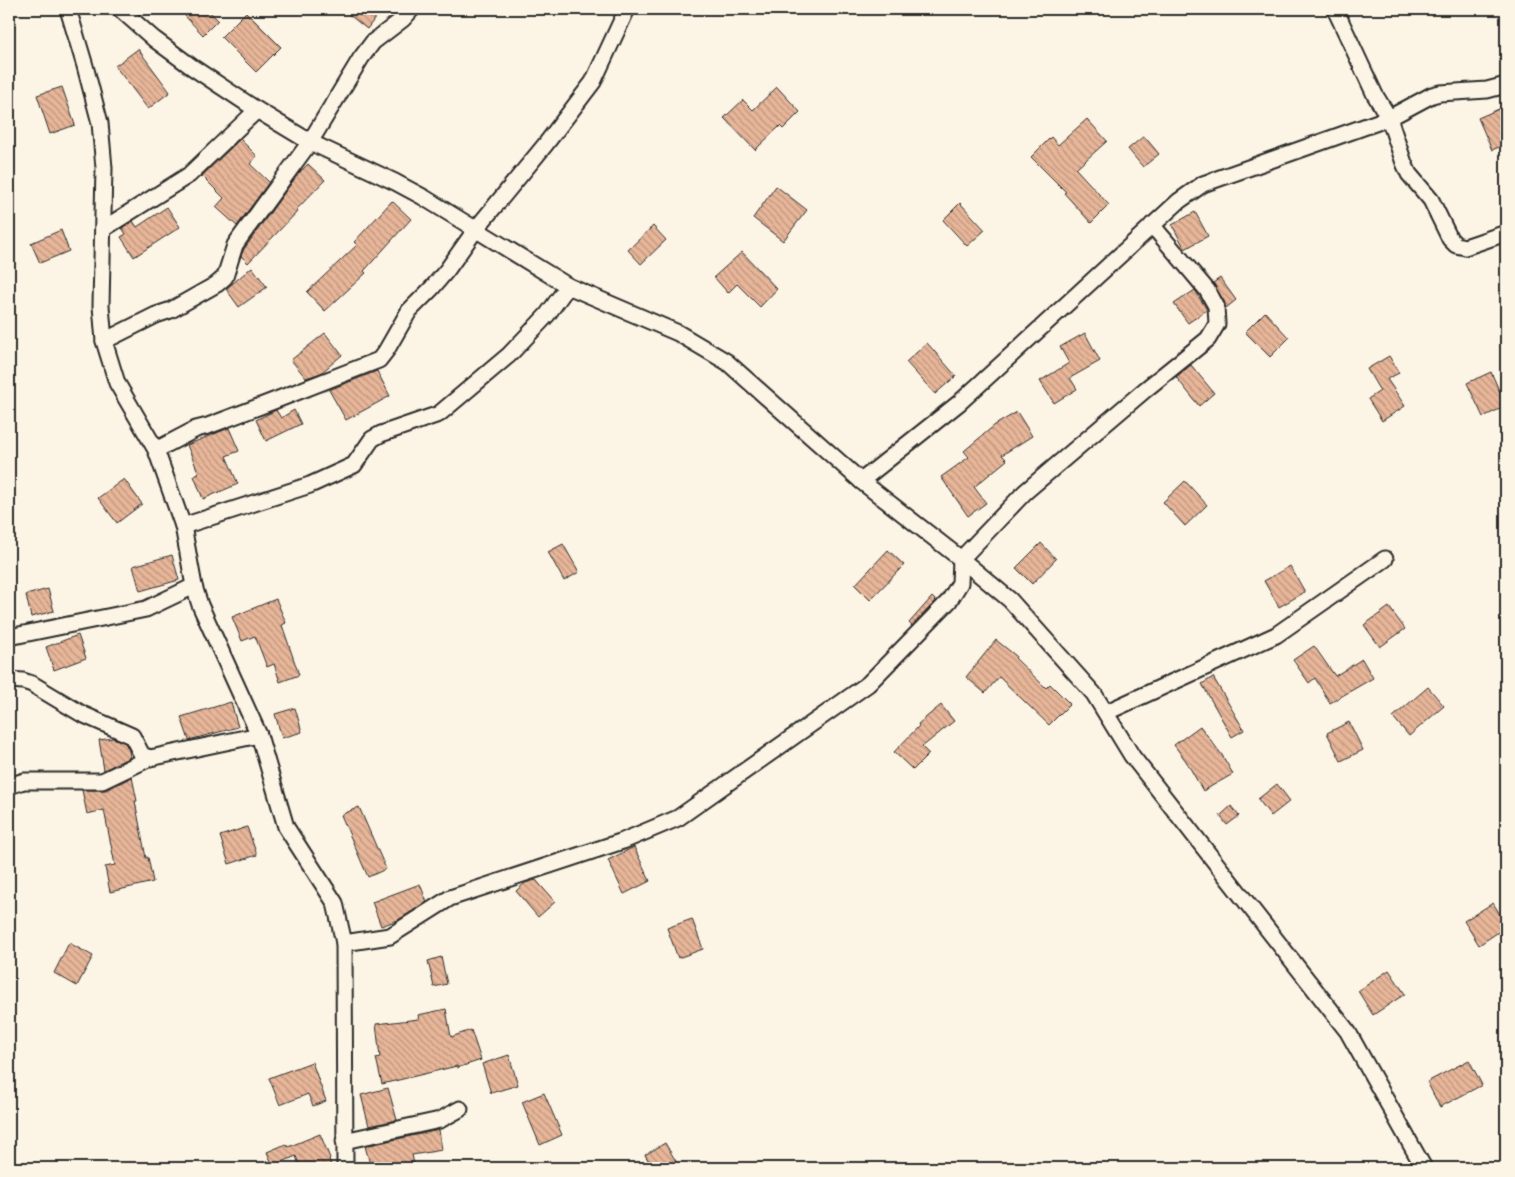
<svg xmlns="http://www.w3.org/2000/svg" width="1515" height="1177" viewBox="0 0 1515 1177" font-family="Itim,sans-serif">
	<style>
		.building { fill: url(#building-back-hatch); stroke: #2b2b2b }
		.lines { fill: none; stroke-linecap: round; stroke-linejoin: round }
		.street-casing { stroke: #2b2b2b; stroke-width: 19 }
		.street { stroke: #fcf5e5; stroke-width: 15 }
	</style>
	<defs>
		<pattern id="building-back-hatch" width="6" height="6" patternUnits="userSpaceOnUse" patternTransform="scale(1.25)"><rect width="6" height="6" fill="#e8b699"/><path d="M-1 5l2 2M0 0l6 6M5-1l2 2" fill="none" stroke="#bc947d"/></pattern>
	</defs>
	<rect width="100%" height="100%" fill="#fcf5e5"/>
	<filter id="ink" filterUnits="userSpaceOnUse"><feTurbulence type="fractalNoise" baseFrequency=".02" numOctaves="2"/><feDisplacementMap in="SourceGraphic" scale="10" xChannelSelector="R" yChannelSelector="G"/><feConvolveMatrix kernelMatrix="1 2 1 2 8 2 1 2 1" color-interpolation-filters="sRGB"/></filter>
	<g filter="url(#ink)">
		<g class="building">
			<path d="M 192,9 L 207,9 L 218,20 L 203,35 L 185,16 Z"/>
			<path d="M 342,9 L 382,9 L 367,29 Z"/>
			<path d="M 246,12 L 281,47 L 256,72 L 221,37 Z"/>
			<path d="M 138,49 L 170,92 L 148,109 L 115,66 Z"/>
			<path d="M 62,87 L 75,125 L 50,134 L 37,95 Z"/>
			<path d="M 777,87 L 800,112 L 783,129 L 780,126 L 755,150 L 724,118 L 743,100 L 753,110 Z"/>
			<path d="M 1506,106 L 1506,144 L 1492,150 L 1478,118 Z"/>
			<path d="M 1087,119 L 1107,141 L 1076,169 L 1109,205 L 1091,223 L 1064,193 L 1066,192 L 1031,157 L 1051,137 L 1058,145 Z"/>
			<path d="M 1144,136 L 1159,154 L 1143,167 L 1128,149 Z"/>
			<path d="M 240,139 L 257,156 L 250,164 L 269,182 L 237,226 L 216,207 L 224,198 L 202,176 Z"/>
			<path d="M 308,164 L 325,180 L 296,210 L 297,212 L 248,263 L 241,256 L 244,249 L 298,174 Z"/>
			<path d="M 776,186 L 807,210 L 783,241 L 753,218 Z"/>
			<path d="M 392,201 L 411,219 L 364,271 L 366,273 L 325,311 L 307,292 L 357,245 L 354,242 Z"/>
			<path d="M 960,203 L 985,230 L 967,246 L 943,220 Z"/>
			<path d="M 167,207 L 180,227 L 134,257 L 121,237 L 126,234 L 122,228 L 133,221 L 137,227 Z"/>
			<path d="M 1195,212 L 1208,236 L 1185,249 L 1172,225 Z"/>
			<path d="M 653,226 L 666,240 L 641,264 L 628,250 Z"/>
			<path d="M 61,230 L 69,251 L 40,263 L 31,243 Z"/>
			<path d="M 742,252 L 777,289 L 760,307 L 737,284 L 728,293 L 714,277 Z"/>
			<path d="M 252,267 L 267,287 L 239,307 L 226,289 Z"/>
			<path d="M 1220,278 L 1236,300 L 1226,308 L 1224,301 L 1213,283 Z"/>
			<path d="M 1195,290 L 1207,310 L 1188,323 L 1174,304 Z"/>
			<path d="M 1265,312 L 1289,338 L 1270,357 L 1245,332 Z"/>
			<path d="M 325,333 L 342,355 L 321,373 L 306,378 L 291,360 Z"/>
			<path d="M 1085,333 L 1100,361 L 1070,378 L 1077,389 L 1054,403 L 1040,381 L 1069,363 L 1060,347 Z"/>
			<path d="M 927,343 L 956,376 L 935,394 L 906,362 Z"/>
			<path d="M 1389,356 L 1399,373 L 1387,379 L 1405,406 L 1382,421 L 1368,399 L 1380,391 L 1367,369 Z"/>
			<path d="M 1191,365 L 1214,393 L 1199,406 L 1176,377 Z"/>
			<path d="M 377,371 L 390,396 L 346,420 L 329,390 Z"/>
			<path d="M 1491,372 L 1506,406 L 1483,417 L 1467,383 Z"/>
			<path d="M 276,410 L 281,418 L 294,410 L 301,424 L 266,441 L 256,420 Z"/>
			<path d="M 1017,412 L 1032,436 L 1002,455 L 1007,460 L 974,487 L 986,503 L 968,516 L 941,477 L 969,457 L 964,451 L 995,425 Z"/>
			<path d="M 229,428 L 239,451 L 226,456 L 238,484 L 203,499 L 194,476 L 199,474 L 187,445 Z"/>
			<path d="M 124,479 L 142,504 L 117,523 L 98,498 Z"/>
			<path d="M 1185,481 L 1207,505 L 1185,526 L 1163,502 Z"/>
			<path d="M 1041,543 L 1056,559 L 1032,584 L 1016,568 Z"/>
			<path d="M 563,544 L 579,572 L 564,581 L 548,552 Z"/>
			<path d="M 888,550 L 904,565 L 870,600 L 855,585 Z"/>
			<path d="M 172,555 L 179,580 L 140,591 L 133,566 Z"/>
			<path d="M 1290,566 L 1305,592 L 1279,607 L 1264,581 Z"/>
			<path d="M 48,589 L 54,611 L 31,617 L 26,595 Z"/>
			<path d="M 932,597 L 936,601 L 912,626 L 909,623 Z"/>
			<path d="M 276,599 L 286,623 L 282,625 L 299,675 L 280,682 L 274,664 L 267,667 L 255,636 L 242,641 L 232,617 Z"/>
			<path d="M 1389,607 L 1405,629 L 1380,647 L 1364,625 Z"/>
			<path d="M 78,635 L 86,658 L 54,670 L 46,647 Z"/>
			<path d="M 996,640 L 1016,656 L 1015,658 L 1046,688 L 1050,684 L 1070,704 L 1049,725 L 999,677 L 985,693 L 966,677 Z"/>
			<path d="M 1314,646 L 1335,676 L 1362,659 L 1373,678 L 1330,703 L 1315,678 L 1309,683 L 1293,660 Z"/>
			<path d="M 1213,677 L 1244,730 L 1232,737 L 1202,684 Z"/>
			<path d="M 1428,687 L 1444,706 L 1409,736 L 1393,717 Z"/>
			<path d="M 231,702 L 238,727 L 189,740 L 181,717 Z"/>
			<path d="M 941,705 L 954,721 L 922,747 L 929,754 L 913,770 L 894,752 L 919,726 L 918,724 Z"/>
			<path d="M 295,708 L 302,732 L 282,738 L 275,714 Z"/>
			<path d="M 1349,722 L 1363,750 L 1341,761 L 1327,733 Z"/>
			<path d="M 1200,726 L 1222,755 L 1233,774 L 1203,791 L 1186,761 L 1174,745 Z"/>
			<path d="M 113,738 L 125,743 L 129,750 L 130,757 L 104,770 L 99,740 Z"/>
			<path d="M 132,777 L 137,801 L 135,801 L 146,858 L 148,857 L 153,882 L 110,892 L 105,867 L 115,865 L 104,810 L 87,814 L 82,790 L 106,790 Z"/>
			<path d="M 1277,784 L 1290,801 L 1271,816 L 1258,799 Z"/>
			<path d="M 1231,806 L 1239,816 L 1227,825 L 1220,816 Z"/>
			<path d="M 359,807 L 386,869 L 368,877 L 341,815 Z"/>
			<path d="M 247,827 L 257,855 L 229,864 L 220,836 Z"/>
			<path d="M 634,847 L 650,881 L 624,894 L 608,860 Z"/>
			<path d="M 536,880 L 555,902 L 538,917 L 516,891 L 525,883 Z"/>
			<path d="M 420,884 L 427,902 L 398,920 L 381,926 L 372,902 Z"/>
			<path d="M 1493,903 L 1506,924 L 1506,927 L 1479,945 L 1464,921 Z"/>
			<path d="M 692,919 L 703,949 L 678,958 L 667,928 Z"/>
			<path d="M 69,943 L 93,956 L 77,986 L 54,973 Z"/>
			<path d="M 441,957 L 447,984 L 434,987 L 428,961 Z"/>
			<path d="M 1389,970 L 1405,994 L 1373,1015 L 1358,991 Z"/>
			<path d="M 446,1009 L 451,1037 L 471,1030 L 481,1060 L 457,1068 L 457,1066 L 382,1084 L 376,1058 L 380,1057 L 376,1024 L 419,1019 L 418,1015 Z"/>
			<path d="M 509,1055 L 518,1085 L 491,1093 L 482,1064 Z"/>
			<path d="M 1469,1060 L 1482,1085 L 1440,1107 L 1427,1082 Z"/>
			<path d="M 312,1062 L 326,1101 L 313,1106 L 308,1094 L 280,1105 L 269,1078 Z"/>
			<path d="M 388,1088 L 397,1120 L 369,1126 L 361,1095 Z"/>
			<path d="M 544,1093 L 562,1135 L 540,1145 L 522,1102 Z"/>
			<path d="M 439,1130 L 442,1150 L 412,1155 L 415,1168 L 371,1168 L 365,1146 Z"/>
			<path d="M 320,1134 L 330,1158 L 329,1159 L 332,1168 L 300,1168 L 296,1156 L 273,1166 L 267,1152 L 286,1144 L 288,1147 Z"/>
			<path d="M 665,1143 L 680,1168 L 653,1168 L 645,1155 Z"/>
		</g>
		<g class="lines">
			<defs>
				<g id="street">
					<path d="M 68,9 L 85,66 L 100,123 L 104,168 L 101,306 L 104,341 L 117,383 L 156,450 L 183,526 L 194,586 L 200,605 L 259,735 L 286,827 L 335,903 L 344,943 L 345,1168"/>
					<path d="M 120,9 L 154,39 L 192,67 L 257,110 L 310,142 L 395,182 L 423,197 L 568,286 L 678,333 L 727,362 L 861,481 L 961,559 L 1010,600 L 1094,694 L 1132,756 L 1348,1032 L 1424,1168"/>
					<path d="M 1335,9 L 1375,95 L 1389,118 L 1404,163 L 1409,174 L 1431,200 L 1450,239 L 1456,245 L 1465,247 L 1506,233"/>
					<path d="M 103,229 L 189,175 L 257,110"/>
					<path d="M 104,341 L 156,315 L 171,310 L 217,284 L 225,277 L 235,245 L 242,235 L 310,142 L 361,58 L 373,42 L 403,19 L 412,9"/>
					<path d="M 156,450 L 196,429 L 208,426 L 271,402 L 379,360 L 386,351 L 409,311 L 432,288 L 447,270 L 476,229 L 545,145 L 593,82 L 627,9"/>
					<path d="M 861,481 L 959,403 L 1179,201 L 1203,184 L 1389,118 L 1432,95 L 1440,93 L 1487,90 L 1506,85"/>
					<path d="M 183,526 L 310,485 L 354,465 L 372,439 L 381,434 L 439,414 L 509,355 L 547,315 L 568,286"/>
					<path d="M 9,637 L 146,609 L 194,586"/>
					<path d="M 9,680 L 23,681 L 32,684 L 82,714 L 132,736 L 142,755 L 150,758 L 259,735"/>
					<path d="M 1107,712 L 1276,635 L 1385,559"/>
					<path d="M 9,786 L 24,781 L 102,781 L 150,758"/>
					<path d="M 344,943 L 390,936 L 450,898 L 623,841 L 678,818 L 868,684 L 949,601 L 960,583 L 961,559 L 1025,492 L 1146,389 L 1208,339 L 1217,324 L 1216,306 L 1207,290 L 1152,225"/>
					<path d="M 344,1141 L 440,1120 L 460,1109"/>
				</g>
			</defs>
			<use href="#street" class="street-casing"/>
			<use href="#street" class="street"/>
		</g>
	</g>
	<rect width="1515" height="1177" fill="none" stroke="#fcf5e5" stroke-width="30"/>
	<rect x="15" y="15" width="1485" height="1147" fill="none" stroke="#2b2b2b" stroke-width="2" filter="url(#ink)"/>
</svg>
